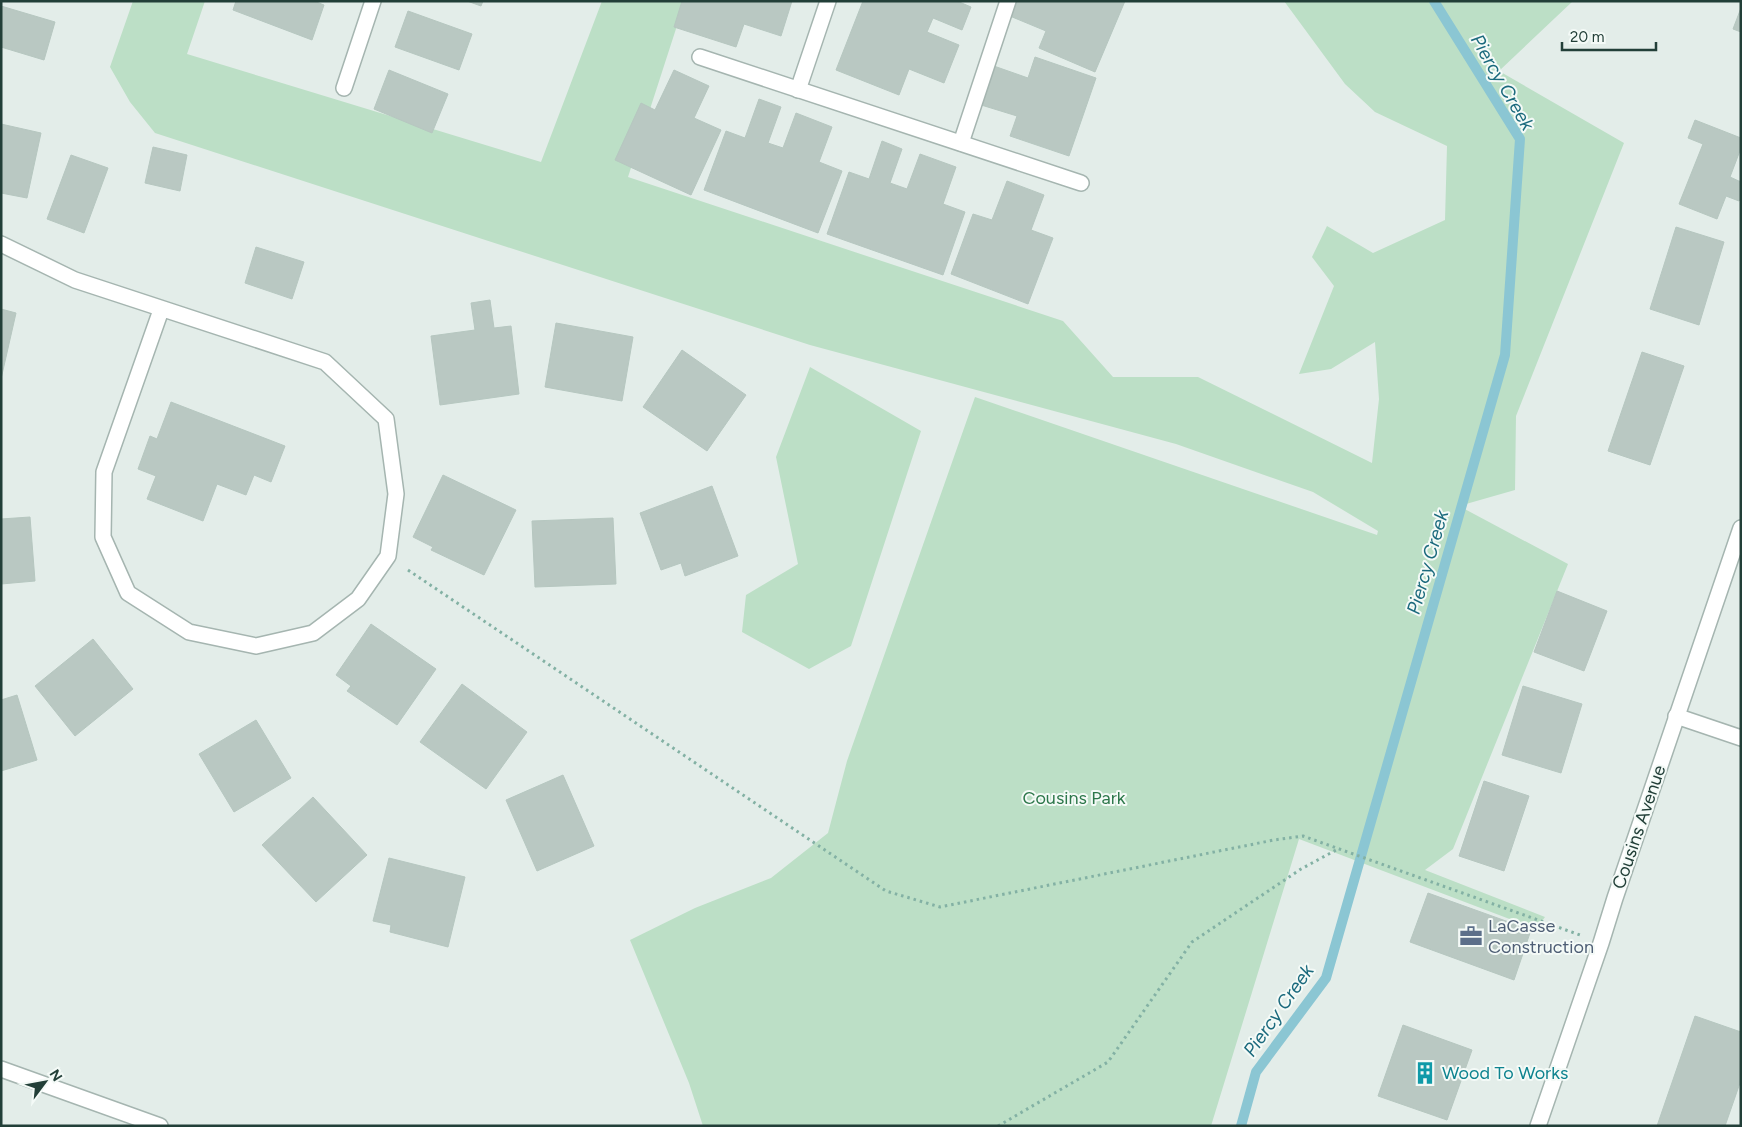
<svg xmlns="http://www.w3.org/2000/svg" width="1742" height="1127" viewBox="0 0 1742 1127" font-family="Figtree,sans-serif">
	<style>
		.green { fill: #bcdfc6 }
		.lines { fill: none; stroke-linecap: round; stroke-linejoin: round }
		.stream { stroke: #8bc6d3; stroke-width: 10 }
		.building { fill: #b9c8c2; stroke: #b6c7c0 }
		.service-casing { stroke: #a5b5b0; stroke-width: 18 }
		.minor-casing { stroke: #a5b5b0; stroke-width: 18 }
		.path { stroke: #83b1a4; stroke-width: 3; stroke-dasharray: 2.5 4; stroke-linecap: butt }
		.service { stroke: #fff; stroke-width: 15 }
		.minor { stroke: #fff; stroke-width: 15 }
		.labels { text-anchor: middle; stroke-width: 4; stroke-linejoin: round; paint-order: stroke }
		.park-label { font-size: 18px; fill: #2c774a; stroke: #f4faf7 }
		.street-label { font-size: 18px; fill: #223f38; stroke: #f4faf7 }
		.service-label { font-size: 18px; fill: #4e5e75; stroke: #f4faf7; text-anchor: start }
		.culture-label { font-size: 18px; fill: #0d838f; stroke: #f4faf7; text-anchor: start }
		.water-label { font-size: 19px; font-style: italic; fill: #1b6a7d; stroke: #f4faf7 }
	</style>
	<rect width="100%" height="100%" fill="#e3ede9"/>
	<g class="green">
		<path d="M 133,1 L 205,1 L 187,54 L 541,162 L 602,1 L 685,1 L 628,177 L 1063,321 L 1113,377 L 1198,377 L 1372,463 L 1379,399 L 1375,342 L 1331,369 L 1299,374 L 1334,286 L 1312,257 L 1327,226 L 1373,253 L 1445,220 L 1447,146 L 1375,112 L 1345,84 L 1284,1 L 1573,1 L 1499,71 L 1624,143 L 1516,416 L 1515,490 L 1459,506 L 1568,564 L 1453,849 L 1425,870 L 1545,917 L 1536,929 L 1299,839 L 1211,1126 L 703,1126 L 689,1083 L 630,940 L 695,908 L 771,878 L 828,833 L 847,761 L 975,397 L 1377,535 L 1378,531 L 1313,492 L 1176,444 L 810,345 L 155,133 L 130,102 L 110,67 Z"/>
		<path d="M 810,367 L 921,431 L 851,646 L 809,669 L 742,632 L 746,595 L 798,564 L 776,457 Z"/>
	</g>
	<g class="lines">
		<path class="stream" d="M 1241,1126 L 1256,1072 L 1326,978 L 1505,355 L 1520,139 L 1434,1"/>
	</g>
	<g class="building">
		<path d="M 236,1 L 314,1 L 324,5 L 312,40 L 233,10 Z"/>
		<path d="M 467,1 L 483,1 L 481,6 Z"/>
		<path d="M 682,1 L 792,1 L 781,36 L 744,24 L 736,47 L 674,27 Z"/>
		<path d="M 863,1 L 957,1 L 971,7 L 962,30 L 933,18 L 927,32 L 959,45 L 944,83 L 909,69 L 899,95 L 836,70 Z"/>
		<path d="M 1011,1 L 1125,1 L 1095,72 L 1039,48 L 1046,31 L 1005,14 Z"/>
		<path d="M 1,6 L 55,22 L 44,60 L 1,47 Z"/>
		<path d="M 1741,8 L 1741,32 L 1733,29 Z"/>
		<path d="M 408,11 L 472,34 L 459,70 L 395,47 Z"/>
		<path d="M 1035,57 L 1096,78 L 1069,156 L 1010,136 L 1017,116 L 978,104 L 991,65 L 1028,78 Z"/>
		<path d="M 389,70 L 448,94 L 432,133 L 374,109 Z"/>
		<path d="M 674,70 L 709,86 L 694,118 L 721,130 L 691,195 L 615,160 L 641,103 L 655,110 Z"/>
		<path d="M 759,99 L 781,107 L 768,143 L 783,148 L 796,113 L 832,127 L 819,162 L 842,171 L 818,233 L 704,190 L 726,131 L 745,138 Z"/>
		<path d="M 1695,120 L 1741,138 L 1741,148 L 1730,177 L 1741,182 L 1741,198 L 1739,201 L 1726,196 L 1717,219 L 1679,204 L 1703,144 L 1688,138 Z"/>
		<path d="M 1,124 L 41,133 L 27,198 L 1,193 Z"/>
		<path d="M 882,141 L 902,149 L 890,183 L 907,189 L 920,154 L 956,167 L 943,204 L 965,212 L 943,275 L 827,234 L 849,172 L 869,179 Z"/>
		<path d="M 153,147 L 187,155 L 180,191 L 145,183 Z"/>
		<path d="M 71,155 L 108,168 L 84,233 L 47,219 Z"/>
		<path d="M 1007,181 L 1044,195 L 1031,230 L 1053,238 L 1028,304 L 951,274 L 973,214 L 992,220 Z"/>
		<path d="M 1676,227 L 1724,242 L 1699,325 L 1650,309 Z"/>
		<path d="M 256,247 L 304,262 L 292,299 L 245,283 Z"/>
		<path d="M 490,300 L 494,328 L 511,326 L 519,394 L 440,405 L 431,336 L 475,330 L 471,303 Z"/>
		<path d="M 1,309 L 16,313 L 1,379 Z"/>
		<path d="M 556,323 L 633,337 L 622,401 L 545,387 Z"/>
		<path d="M 682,350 L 746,395 L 707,451 L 643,407 Z"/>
		<path d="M 1642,352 L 1684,366 L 1650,465 L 1608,451 Z"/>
		<path d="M 171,402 L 285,446 L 271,482 L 254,475 L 246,495 L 217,484 L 203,521 L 147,499 L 156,476 L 138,469 L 150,436 L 157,439 Z"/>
		<path d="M 443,475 L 516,510 L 484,575 L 431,550 L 433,547 L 413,537 Z"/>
		<path d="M 712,486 L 738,556 L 685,576 L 681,563 L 661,570 L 640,513 Z"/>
		<path d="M 30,517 L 35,581 L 1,584 L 1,519 Z"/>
		<path d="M 613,518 L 616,584 L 535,587 L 532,521 Z"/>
		<path d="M 1557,591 L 1607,611 L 1584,671 L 1534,652 Z"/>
		<path d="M 371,624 L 436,669 L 397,725 L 347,691 L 351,686 L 336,675 Z"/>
		<path d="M 93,639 L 133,689 L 75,736 L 35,686 Z"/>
		<path d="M 462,684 L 527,732 L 486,789 L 420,742 Z"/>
		<path d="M 1523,686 L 1582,704 L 1561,773 L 1502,755 Z"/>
		<path d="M 17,695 L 37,760 L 1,771 L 1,700 Z"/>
		<path d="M 256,720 L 291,778 L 234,812 L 199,754 Z"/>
		<path d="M 563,775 L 594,846 L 537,871 L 506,800 Z"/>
		<path d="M 1484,781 L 1529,796 L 1504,871 L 1459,856 Z"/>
		<path d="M 313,797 L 367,855 L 316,902 L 262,845 Z"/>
		<path d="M 389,858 L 465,877 L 448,947 L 390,932 L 391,925 L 373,921 Z"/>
		<path d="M 1428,893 L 1531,930 L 1514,980 L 1410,942 Z"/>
		<path d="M 1695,1016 L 1741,1032 L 1741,1080 L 1725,1126 L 1657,1126 Z"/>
		<path d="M 1403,1025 L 1472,1050 L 1447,1120 L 1378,1096 Z"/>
	</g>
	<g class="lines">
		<defs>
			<g id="service">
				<path d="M 700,57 L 1081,183"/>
				<path d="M 344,88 L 373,1"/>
				<path d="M 798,90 L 828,1"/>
				<path d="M 961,143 L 1008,1"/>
				<path d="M 1,244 L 75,280 L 325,362 L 386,419 L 396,494 L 388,556 L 358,599 L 313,633 L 256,646 L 189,632 L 128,593 L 103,537 L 104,472 L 161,310"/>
			</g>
			<g id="minor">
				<path d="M 1676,716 L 1741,738"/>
				<path d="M 1,1069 L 160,1126"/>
				<path d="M 1538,1126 L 1601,943 L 1615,898 L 1741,528"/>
			</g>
		</defs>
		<use href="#service" class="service-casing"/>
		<use href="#minor" class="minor-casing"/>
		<g class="path">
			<path d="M 408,570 L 886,891 L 940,907 L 1274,840 L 1303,836 L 1580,935"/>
			<path d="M 998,1126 L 1108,1062 L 1192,942 L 1301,869 L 1338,849"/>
		</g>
		<use href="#service" class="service"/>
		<use href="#minor" class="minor"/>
	</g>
	<defs>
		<symbol id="office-bare" viewBox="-9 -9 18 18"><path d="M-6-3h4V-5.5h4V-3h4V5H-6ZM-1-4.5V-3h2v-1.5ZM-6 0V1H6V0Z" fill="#5c6f8a" stroke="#f4faf7" stroke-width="2.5" paint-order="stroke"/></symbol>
		<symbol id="building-bare" viewBox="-9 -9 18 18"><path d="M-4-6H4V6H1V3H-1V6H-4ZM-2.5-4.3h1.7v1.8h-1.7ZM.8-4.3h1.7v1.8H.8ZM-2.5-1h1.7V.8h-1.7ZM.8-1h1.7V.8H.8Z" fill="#0f9aa8" stroke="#f4faf7" stroke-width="2.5" paint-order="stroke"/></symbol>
	</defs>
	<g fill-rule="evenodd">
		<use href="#office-bare" x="1455" y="920" width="32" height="32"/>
		<use href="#building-bare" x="1409" y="1057" width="32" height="32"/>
	</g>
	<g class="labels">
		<g class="park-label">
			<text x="1074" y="804">Cousins Park</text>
		</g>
		<g class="street-label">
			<text transform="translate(1639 827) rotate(-71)" y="6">Cousins Avenue</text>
		</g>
		<g class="service-label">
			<text x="1488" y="932">LaCasse<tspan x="1488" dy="21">Construction</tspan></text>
		</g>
		<g class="culture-label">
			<text x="1442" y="1079">Wood To Works</text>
		</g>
		<g class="water-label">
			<text transform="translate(1503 82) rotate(60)" y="7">Piercy Creek</text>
			<text transform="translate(1427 562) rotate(-74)" y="7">Piercy Creek</text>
			<text transform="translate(1278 1010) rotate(-55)" y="7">Piercy Creek</text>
		</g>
	</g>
	<rect width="1742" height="1127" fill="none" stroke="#223f38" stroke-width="5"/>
	<g transform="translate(45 1082) rotate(58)" stroke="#f4faf7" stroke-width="4" paint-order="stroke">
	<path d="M0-4L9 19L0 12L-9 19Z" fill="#223f38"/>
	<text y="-8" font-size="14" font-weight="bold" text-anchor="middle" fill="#223f38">N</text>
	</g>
	<path d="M1562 42v8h94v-8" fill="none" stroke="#223f38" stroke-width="2.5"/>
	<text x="1570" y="42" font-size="15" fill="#223f38" stroke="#f4faf7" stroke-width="4" paint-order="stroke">20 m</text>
</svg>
